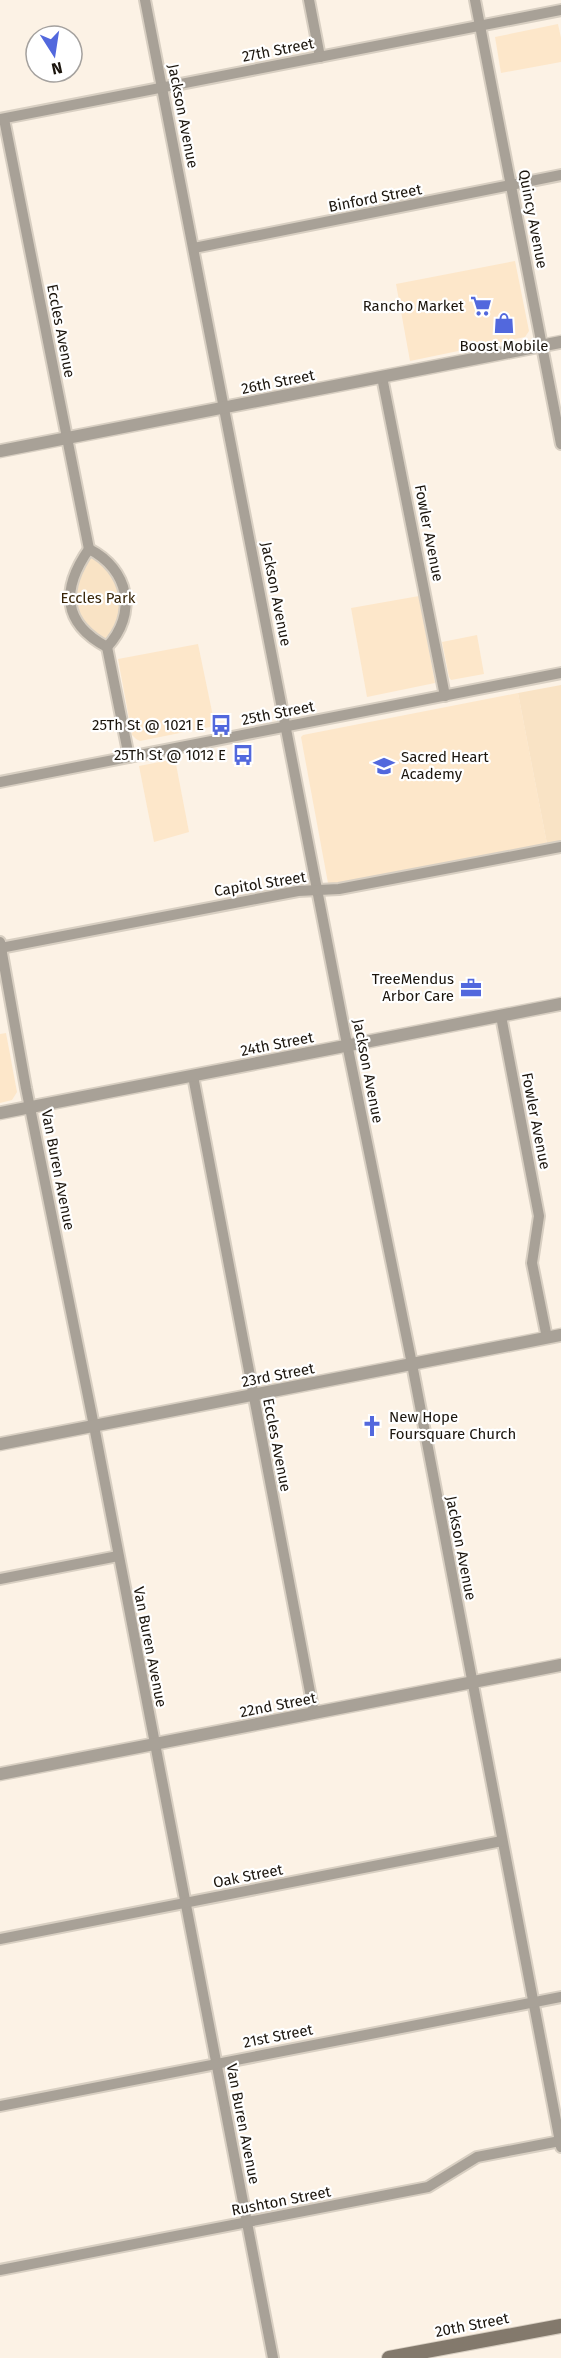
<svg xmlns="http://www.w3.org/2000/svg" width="561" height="2358" viewBox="0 0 561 2358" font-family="'Fira Sans',sans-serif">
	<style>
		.built { fill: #fde7ca }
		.green { fill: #f9e3c5 }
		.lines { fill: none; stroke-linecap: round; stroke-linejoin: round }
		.minor-casing { stroke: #d8cfc2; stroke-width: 14 }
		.tertiary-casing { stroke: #d8cfc2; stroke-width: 15 }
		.secondary-casing { stroke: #d8cfc2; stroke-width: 16 }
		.minor { stroke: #a8a197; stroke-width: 10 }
		.tertiary { stroke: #a8a197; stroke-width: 12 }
		.secondary { stroke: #83796c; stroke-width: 14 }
		.labels { text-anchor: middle; stroke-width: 4.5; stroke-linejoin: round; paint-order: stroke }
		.street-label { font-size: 15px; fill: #1b150d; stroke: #fff }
		.poi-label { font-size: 15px; fill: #1b150d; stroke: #fff; text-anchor: end }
		.park-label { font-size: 15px; fill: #392609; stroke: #fff }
	</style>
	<rect width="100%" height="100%" fill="#fcf2e5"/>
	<g class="built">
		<path d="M 558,24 L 561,38 L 561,62 L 501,73 L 495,37 Z"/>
		<path d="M 515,261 L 529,331 L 525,337 L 410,361 L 396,284 Z"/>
		<path d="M 419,596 L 435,683 L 367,697 L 351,608 Z"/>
		<path d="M 477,635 L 484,674 L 451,680 L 449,677 L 442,642 Z"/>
		<path d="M 198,644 L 215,726 L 140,741 L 136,739 L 132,735 L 118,659 Z"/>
		<path d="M 518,693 L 547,844 L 332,885 L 328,883 L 301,737 L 303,735 Z"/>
		<path d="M 175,759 L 189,832 L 154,842 L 139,766 Z"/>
		<path d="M 6,1033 L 17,1092 L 12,1100 L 0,1103 L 0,1034 Z"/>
	</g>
	<g class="green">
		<path d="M 91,557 C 114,568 130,601 118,626 C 115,631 109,636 105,640 C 86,633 73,612 74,590 C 75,581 83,568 87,559 Z"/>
		<path d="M 561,685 L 561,841 L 547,844 L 518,693 Z"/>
	</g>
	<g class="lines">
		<defs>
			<g id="minor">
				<path d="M 145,0 L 344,1029 L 412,1364 L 561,2147"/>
				<path d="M 309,0 L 320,57"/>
				<path d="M 475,0 L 561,444"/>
				<path d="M 0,119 L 561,10"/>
				<path d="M 4,119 L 89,549"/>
				<path d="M 194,248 L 561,175"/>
				<path d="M 382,377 L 445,696"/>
				<path d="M 89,549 C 129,569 138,614 107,647 C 62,623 61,589 89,549 Z"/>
				<path d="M 107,647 L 129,757"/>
				<path d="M 0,782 L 561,673"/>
				<path d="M 0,942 L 26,1088 L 94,1426 L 273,2358"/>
				<path d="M 0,948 L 298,891 L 339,889 L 561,847"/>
				<path d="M 501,1016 L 539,1216 L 532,1263 L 547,1338"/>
				<path d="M 193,1076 L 314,1713"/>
				<path d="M 0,1579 L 118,1556"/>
				<path d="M 0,1939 L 502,1841"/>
				<path d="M 0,2106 L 561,1997"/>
				<path d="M 0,2270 L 428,2187 L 477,2157 L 560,2141"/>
			</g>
			<g id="tertiary">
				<path d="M 0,451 L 561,342"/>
				<path d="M 0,1113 L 561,1004"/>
				<path d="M 0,1444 L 561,1335"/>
				<path d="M 0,1774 L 561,1665"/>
			</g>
			<path id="secondary" d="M 389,2358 L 561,2326"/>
		</defs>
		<use href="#minor" class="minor-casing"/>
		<use href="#tertiary" class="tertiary-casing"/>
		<use href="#secondary" class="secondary-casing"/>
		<use href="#minor" class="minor"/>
		<use href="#tertiary" class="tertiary"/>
		<use href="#secondary" class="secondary"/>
	</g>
	<defs>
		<symbol id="supermarket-bare" viewBox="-9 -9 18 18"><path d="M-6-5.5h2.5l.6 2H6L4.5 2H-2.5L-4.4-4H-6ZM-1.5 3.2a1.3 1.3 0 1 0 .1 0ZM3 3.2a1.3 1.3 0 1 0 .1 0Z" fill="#5268dd" stroke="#fff" stroke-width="2.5" paint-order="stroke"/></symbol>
		<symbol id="shop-bare" viewBox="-9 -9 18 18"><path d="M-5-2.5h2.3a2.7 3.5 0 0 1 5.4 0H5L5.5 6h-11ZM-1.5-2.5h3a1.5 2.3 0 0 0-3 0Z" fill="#5268dd" stroke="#fff" stroke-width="2.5" paint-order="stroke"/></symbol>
		<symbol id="bus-bare" viewBox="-9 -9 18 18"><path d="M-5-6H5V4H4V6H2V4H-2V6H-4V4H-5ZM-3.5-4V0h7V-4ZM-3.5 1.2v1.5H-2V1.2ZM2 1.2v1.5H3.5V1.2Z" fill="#5268dd" stroke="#fff" stroke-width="2.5" paint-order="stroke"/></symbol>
		<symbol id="school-bare" viewBox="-9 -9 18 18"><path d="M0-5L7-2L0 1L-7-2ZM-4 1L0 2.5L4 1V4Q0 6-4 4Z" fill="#5268dd" stroke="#fff" stroke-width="2.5" paint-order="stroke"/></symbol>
		<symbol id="office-bare" viewBox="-9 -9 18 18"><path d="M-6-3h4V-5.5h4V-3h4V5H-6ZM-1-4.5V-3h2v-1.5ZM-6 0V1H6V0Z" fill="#5268dd" stroke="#fff" stroke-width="2.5" paint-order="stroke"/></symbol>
		<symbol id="church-bare" viewBox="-9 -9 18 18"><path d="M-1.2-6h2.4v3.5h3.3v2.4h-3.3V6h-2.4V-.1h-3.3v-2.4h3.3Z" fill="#5268dd" stroke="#fff" stroke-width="2.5" paint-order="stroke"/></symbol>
	</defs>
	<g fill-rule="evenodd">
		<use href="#supermarket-bare" x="466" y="291" width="30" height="30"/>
		<use href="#shop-bare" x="489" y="308" width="30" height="30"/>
		<use href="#bus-bare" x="206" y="710" width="30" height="30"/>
		<use href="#bus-bare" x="228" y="740" width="30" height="30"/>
		<use href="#school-bare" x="369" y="751" width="30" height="30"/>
		<use href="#office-bare" x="456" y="973" width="30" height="30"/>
		<use href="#church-bare" x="357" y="1411" width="30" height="30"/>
	</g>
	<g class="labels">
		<g class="street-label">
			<text transform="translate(278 50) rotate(-11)" y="5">27th Street</text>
			<text transform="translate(183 116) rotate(79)" y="5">Jackson Avenue</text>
			<text transform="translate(375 198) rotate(-11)" y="5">Binford Street</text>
			<text transform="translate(533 219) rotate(79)" y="5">Quincy Avenue</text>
			<text transform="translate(61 331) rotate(79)" y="5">Eccles Avenue</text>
			<text transform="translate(278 382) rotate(-11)" y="5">26th Street</text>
			<text transform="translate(429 533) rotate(79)" y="5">Fowler Avenue</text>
			<text transform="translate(276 594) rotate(79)" y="5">Jackson Avenue</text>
			<text transform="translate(278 713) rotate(-11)" y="5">25th Street</text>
			<text transform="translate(260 884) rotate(-9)" y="5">Capitol Street</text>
			<text transform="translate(277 1044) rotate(-11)" y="5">24th Street</text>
			<text transform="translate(368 1071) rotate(79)" y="5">Jackson Avenue</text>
			<text transform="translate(536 1121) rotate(79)" y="5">Fowler Avenue</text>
			<text transform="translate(58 1170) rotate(79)" y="5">Van Buren Avenue</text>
			<text transform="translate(278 1375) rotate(-11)" y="5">23rd Street</text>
			<text transform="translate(277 1445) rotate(79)" y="5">Eccles Avenue</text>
			<text transform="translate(461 1548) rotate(79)" y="5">Jackson Avenue</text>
			<text transform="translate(150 1647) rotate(79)" y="5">Van Buren Avenue</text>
			<text transform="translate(278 1705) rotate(-11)" y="5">22nd Street</text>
			<text transform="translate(248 1876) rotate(-11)" y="5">Oak Street</text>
			<text transform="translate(278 2036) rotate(-11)" y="5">21st Street</text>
			<text transform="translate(243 2124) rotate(79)" y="5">Van Buren Avenue</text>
			<text transform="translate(281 2201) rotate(-11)" y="5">Rushton Street</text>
			<text transform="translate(472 2325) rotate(-11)" y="5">20th Street</text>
		</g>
		<g class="poi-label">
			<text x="464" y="311">Rancho Market</text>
			<text x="504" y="351" text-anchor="middle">Boost Mobile</text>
			<text x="204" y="730">25Th St @ 1021 E</text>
			<text x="226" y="760">25Th St @ 1012 E</text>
			<text x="401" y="762" text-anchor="start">Sacred Heart<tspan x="401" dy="17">Academy</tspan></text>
			<text x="454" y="984">TreeMendus<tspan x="454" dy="17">Arbor Care</tspan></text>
			<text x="389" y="1422" text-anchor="start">New Hope<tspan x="389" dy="17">Foursquare Church</tspan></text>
		</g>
		<g class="park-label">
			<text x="98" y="603">Eccles Park</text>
		</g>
	</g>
	<g transform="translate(54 54) rotate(168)"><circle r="28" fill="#ffffff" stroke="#a4a19e" stroke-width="1.5"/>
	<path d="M0-4.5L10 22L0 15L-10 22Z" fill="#5268dd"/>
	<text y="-9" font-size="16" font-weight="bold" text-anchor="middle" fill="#1b150d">N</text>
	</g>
</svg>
